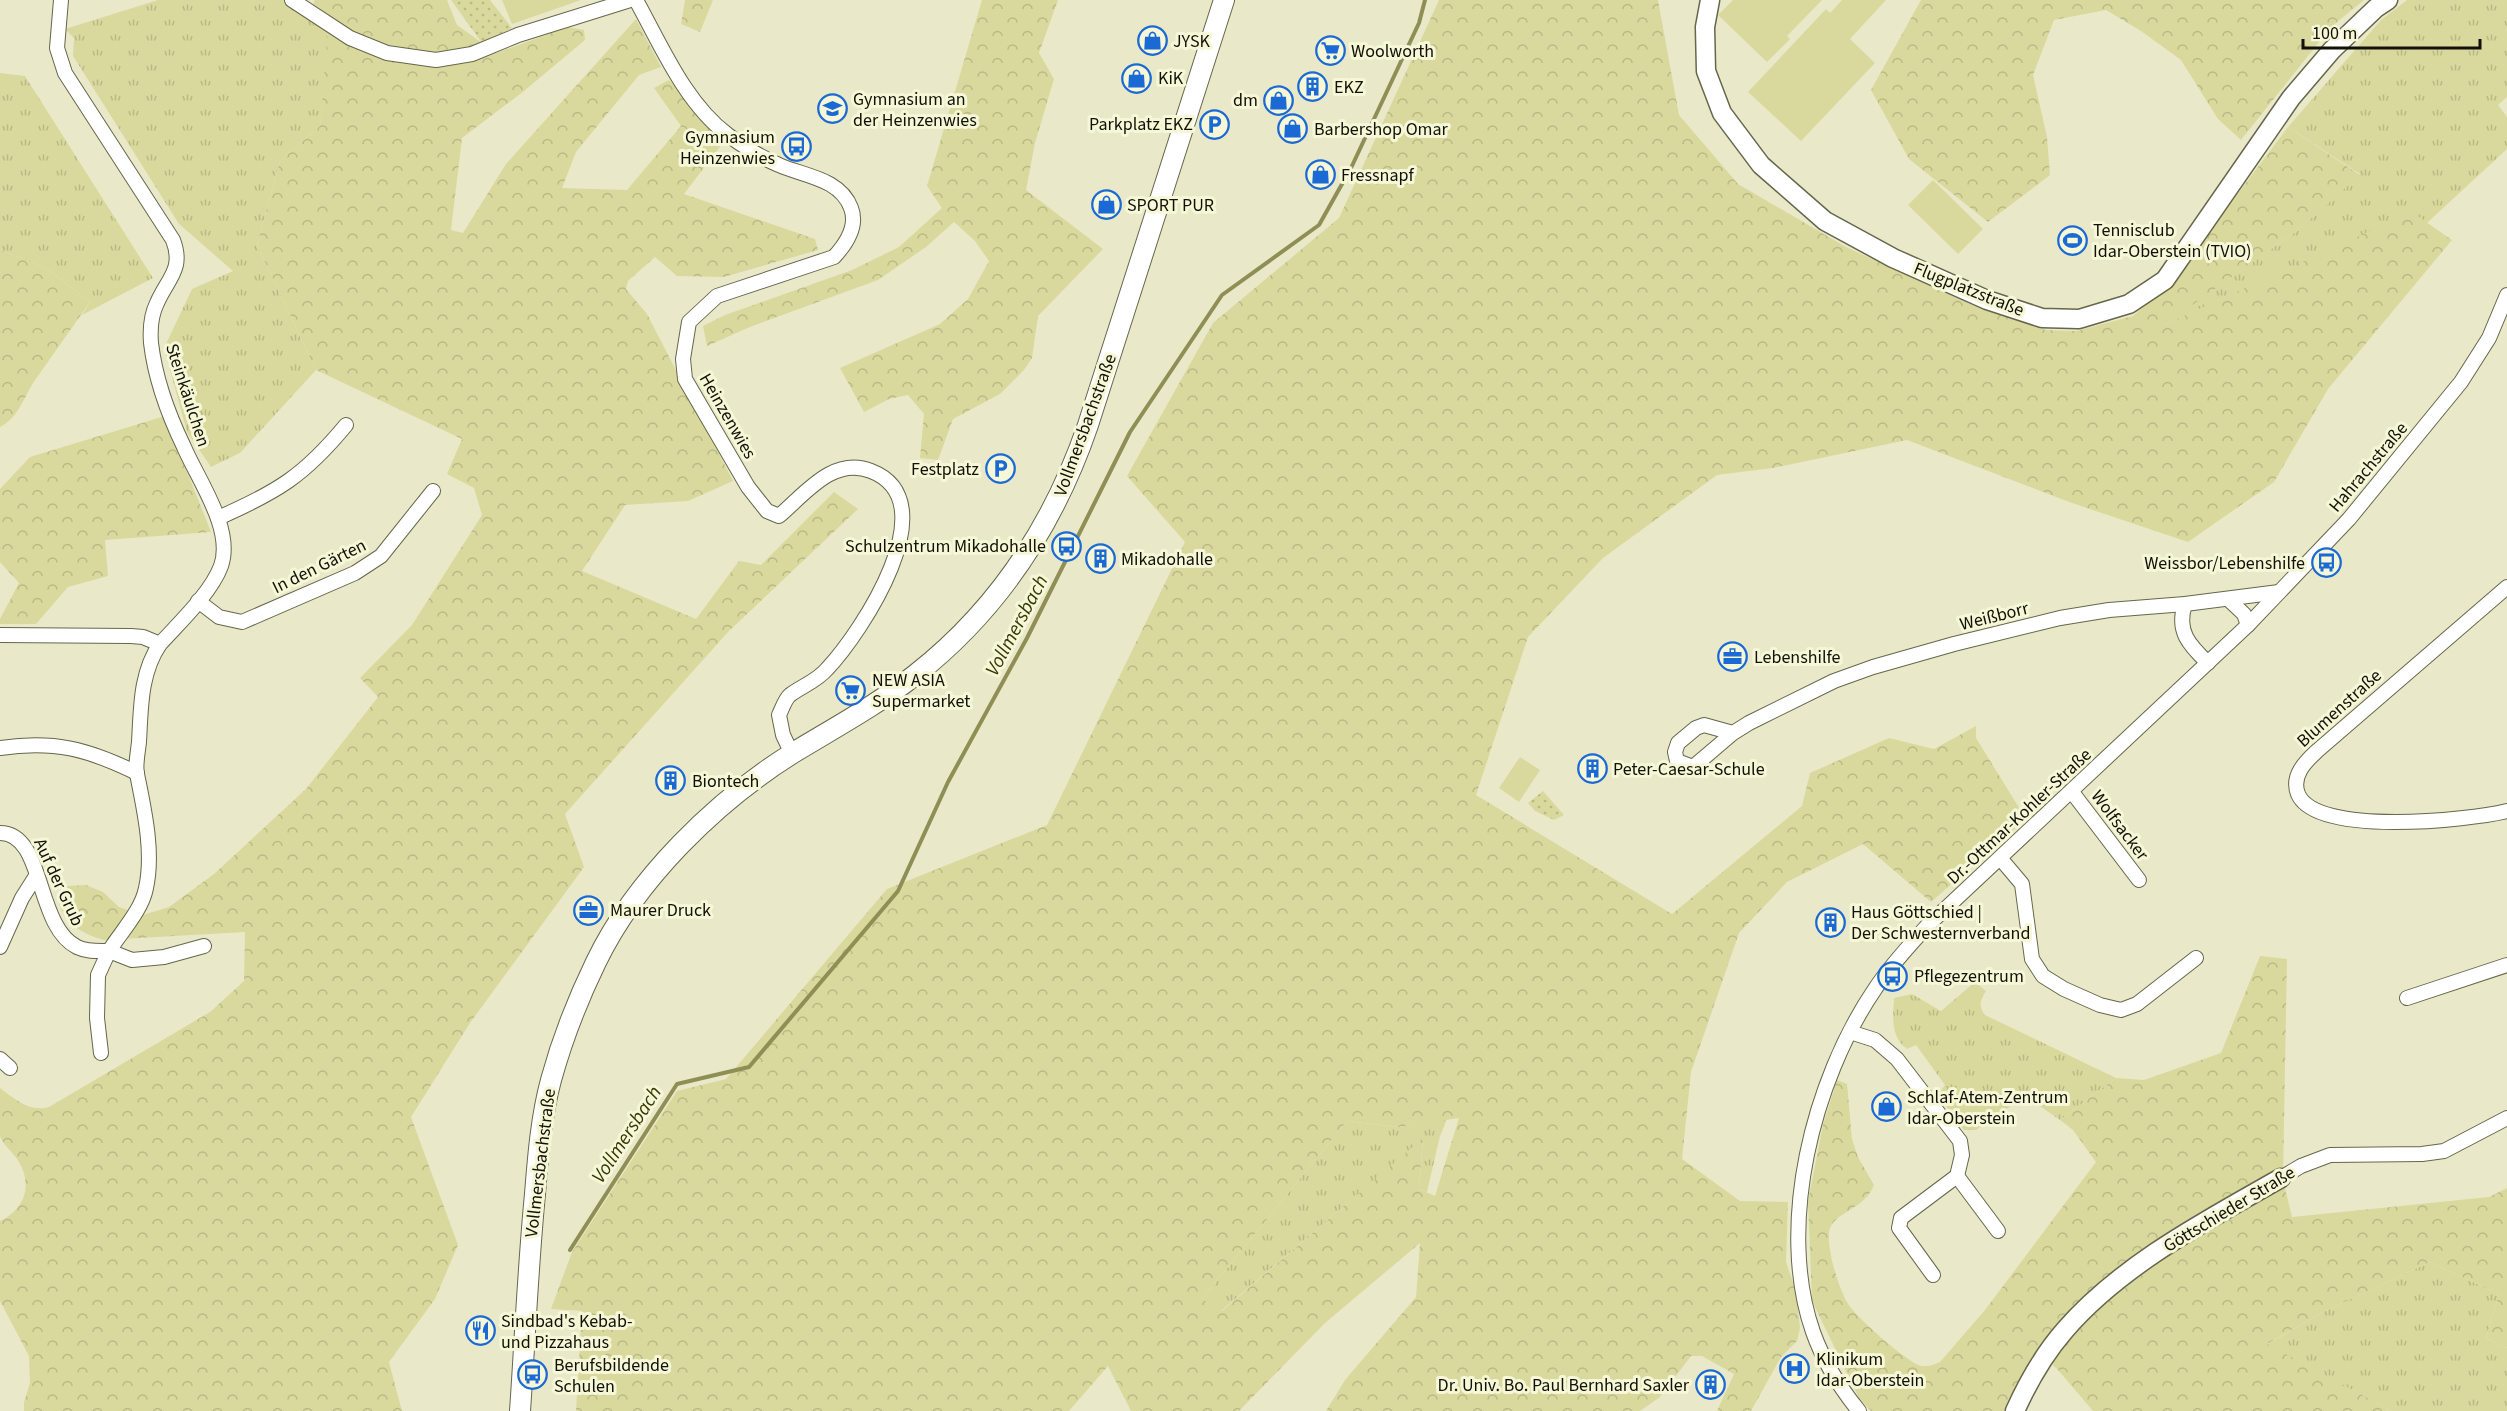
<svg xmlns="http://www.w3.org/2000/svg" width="2507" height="1411" viewBox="0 0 2507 1411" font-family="'Source Sans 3',sans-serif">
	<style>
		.grass { fill: url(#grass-tufts) }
		.forest { fill: url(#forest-crowns); fill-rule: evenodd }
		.park { fill: url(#park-dots) }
		.pitch { fill: #d9d99d }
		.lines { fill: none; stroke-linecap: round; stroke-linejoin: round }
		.stream { stroke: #8f8f55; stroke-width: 4 }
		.minor-casing { stroke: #66664b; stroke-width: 16 }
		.tertiary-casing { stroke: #66664b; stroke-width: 21 }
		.secondary-casing { stroke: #66664b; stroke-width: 22 }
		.minor { stroke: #fff; stroke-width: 14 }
		.tertiary { stroke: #fff; stroke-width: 18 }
		.secondary { stroke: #fff; stroke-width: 20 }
		.labels { text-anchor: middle; stroke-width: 6; stroke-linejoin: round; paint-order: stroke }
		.poi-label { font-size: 18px; fill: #111107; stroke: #f6f7d7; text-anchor: start }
		.street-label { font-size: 18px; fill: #111107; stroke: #f6f7d7 }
		.water-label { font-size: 20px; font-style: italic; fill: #383706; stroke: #f6f7d7 }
	</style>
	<defs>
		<pattern id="grass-tufts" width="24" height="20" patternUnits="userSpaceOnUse" patternTransform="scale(1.5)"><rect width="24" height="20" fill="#d9d99d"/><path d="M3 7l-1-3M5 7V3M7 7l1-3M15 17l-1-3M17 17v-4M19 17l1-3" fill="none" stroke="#b9b986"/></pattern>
		<pattern id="forest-crowns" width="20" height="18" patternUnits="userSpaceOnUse" patternTransform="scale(1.5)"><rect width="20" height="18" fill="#d9d99d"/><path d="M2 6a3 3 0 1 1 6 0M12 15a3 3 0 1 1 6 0" fill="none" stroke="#b9b986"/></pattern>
		<pattern id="park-dots" width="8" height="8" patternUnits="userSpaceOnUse" patternTransform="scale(1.5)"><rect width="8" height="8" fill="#d9d99d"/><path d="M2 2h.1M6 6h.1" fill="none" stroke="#b9b986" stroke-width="1.8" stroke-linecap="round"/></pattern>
	</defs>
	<rect width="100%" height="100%" fill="#e9e9ca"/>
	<g class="grass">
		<path d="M 158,0 L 284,0 L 329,32 L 320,126 L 280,161 L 257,245 L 316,370 L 240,453 L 211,467 L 187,432 L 164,348 L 192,289 L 233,271 L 179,224 L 73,56 L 74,38 L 65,29 Z"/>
		<path d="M 2407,0 L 2507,0 L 2507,97 L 2498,105 L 2507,117 L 2507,149 L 2427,223 L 2412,213 L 2160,327 L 2298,230 L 2360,174 L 2288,127 L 2381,20 Z"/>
		<path d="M 0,73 L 25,76 L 153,278 L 82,315 L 90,302 L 46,268 L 0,250 Z"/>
		<path d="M 1975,982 L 1986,991 C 1980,1000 1978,1006 1985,1015 L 2116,1078 L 2060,1120 L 2025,1096 L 1976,1130 L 1964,1130 L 1938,1095 L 1945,1085 L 1916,1045 L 1907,1049 C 1890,1037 1893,1016 1894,998 L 1912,994 L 1941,1011 Z"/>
		<path d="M 1447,1119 L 1440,1136 L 1427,1192 L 1419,1189 L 1423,1139 L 1221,1311 L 1202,1299 L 1347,1121 L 1398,1127 Z"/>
		<path d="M 2430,1262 L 2499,1294 L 2486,1338 L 2507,1348 L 2507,1411 L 2392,1411 L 2266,1345 L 2329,1309 Z"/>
	</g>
	<g class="forest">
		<path d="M 315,0 L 447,0 L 457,25 L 496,53 L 568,27 L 584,30 L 585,40 L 524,91 L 462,138 L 451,230 L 463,233 L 506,164 L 636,19 L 661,67 L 639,75 L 576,152 L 562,188 L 627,190 L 681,126 L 654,88 L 669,80 L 725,140 L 684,194 L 815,239 L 818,250 L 724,277 L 677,276 L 655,257 L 628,281 L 626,289 L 647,314 L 733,481 L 688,501 L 625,505 L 582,571 L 696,619 L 739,561 L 761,565 L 834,492 L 858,509 L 728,632 L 565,814 L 584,867 L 470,1023 L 411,1117 L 458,1245 L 435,1299 L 389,1362 L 402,1411 L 24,1411 L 24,1402 L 30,1383 L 29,1356 L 0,1301 L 0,1221 C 24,1210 33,1186 19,1162 C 15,1154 2,1144 0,1136 C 0,1124 0,1101 0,1088 C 16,1100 29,1112 49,1107 L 210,1012 L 244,981 L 245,932 L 104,940 C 82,934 60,922 58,896 L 68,886 L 86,885 L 103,892 L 119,907 L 143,915 L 169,907 L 214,874 L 306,789 L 378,697 L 360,678 L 412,625 L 482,515 L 474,488 L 447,474 L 462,439 L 316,370 L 257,245 L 280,161 L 320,126 L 329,15 L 313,4 Z"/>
		<path d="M 685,0 L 713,0 L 700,32 L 681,24 Z"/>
		<path d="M 982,0 L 1058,0 L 1039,53 L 1054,79 L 1035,143 L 1026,190 L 1103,249 L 1038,316 L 1032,358 L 1024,370 L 1000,394 L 953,419 L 938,460 L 920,458 L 924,414 L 908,395 L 889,399 L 864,412 L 840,368 L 940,324 L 968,299 L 989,261 L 975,241 L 954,222 L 926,247 L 878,280 L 750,327 L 707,346 L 703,326 L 725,315 L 852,270 L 899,247 L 942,208 L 927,186 Z"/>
		<path d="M 1439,0 L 1658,0 L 1679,115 L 1738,184 L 1846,247 L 1981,309 L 2046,330 L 2076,331 L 2133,316 L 2169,285 L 2288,127 L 2360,175 L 2298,230 L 2164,325 L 2412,212 L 2452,240 L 2328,389 L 2274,482 L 2188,542 L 2072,503 L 1907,440 L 1773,468 L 1717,475 L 1603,558 L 1528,637 L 1476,795 L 1672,914 L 1802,806 L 1810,773 L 1889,738 L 1934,749 L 1976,726 L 1976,738 L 2026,819 L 1931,902 L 1863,844 L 1787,882 L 1739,933 L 1691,1072 L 1682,1159 L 1740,1201 L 1788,1202 L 1786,1262 L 1796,1291 L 1800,1328 L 1797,1341 L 1781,1357 L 1751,1411 L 1717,1411 L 1734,1374 L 1702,1356 L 1691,1356 L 1660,1397 L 1640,1411 L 1326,1411 L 1345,1380 L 1416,1297 L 1420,1243 L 1325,1323 L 1239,1411 L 1131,1411 L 1108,1366 L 1069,1411 L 576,1411 L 582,1311 L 551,1309 L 572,1252 L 677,1091 L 726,1079 L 887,889 L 1047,825 L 1185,542 L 1127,476 L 1213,323 L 1339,218 ZM 1459,1118 L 1435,1196 L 1419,1189 L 1423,1138 L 1222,1311 L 1202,1299 L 1347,1121 L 1398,1127 Z"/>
		<path d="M 1921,0 L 2364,0 L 2331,27 L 2241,140 L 2218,119 L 2181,60 L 2141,31 L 2106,10 L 2054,20 L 2033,75 L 2047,137 L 2050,175 L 1988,222 L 1909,159 L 1871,90 Z"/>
		<path d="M 0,250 L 46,268 L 90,302 C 71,329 52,356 33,383 C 24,398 17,419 0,427 Z"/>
		<path d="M 165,416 L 211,532 L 105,540 L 108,576 L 68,587 L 36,624 L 0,624 L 0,619 L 19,583 L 0,562 L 0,489 L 30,457 Z"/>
		<path d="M 2260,956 L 2287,959 L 2283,1180 L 2292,1217 L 2489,1197 L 2507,1188 L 2507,1348 L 2486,1338 L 2499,1294 L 2430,1262 L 2329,1309 L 2267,1344 L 2392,1411 L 2093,1411 L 2058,1370 L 2037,1350 L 2006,1411 L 1871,1411 L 1859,1398 L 1812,1301 L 1808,1201 L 1823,1125 L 1837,1080 L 1847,1084 L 1852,1139 L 1858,1157 L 1874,1185 C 1864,1211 1831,1212 1829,1233 C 1827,1250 1840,1295 1851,1308 C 1862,1322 1903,1358 1918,1365 C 1926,1368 1933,1365 1940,1362 L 1985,1310 L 2096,1162 L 2073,1130 L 2060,1120 L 2116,1078 L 2144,1080 L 2221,1053 Z"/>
	</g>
	<g class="park">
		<path d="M 451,0 L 490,0 L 512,28 L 482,43 Z"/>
		<path d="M 1543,791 L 1564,815 L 1554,820 L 1535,811 L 1528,803 Z"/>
	</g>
	<g class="pitch">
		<path d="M 502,0 L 581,0 L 512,24 Z"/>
		<path d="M 1733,0 L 1822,0 L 1787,36 L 1790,39 L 1767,62 L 1718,15 Z"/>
		<path d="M 1842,0 L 1886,0 L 1850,39 L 1875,63 L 1801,141 L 1748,92 L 1826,9 L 1830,13 Z"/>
		<path d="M 1933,180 L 1983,229 L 1958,254 L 1908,205 Z"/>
		<path d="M 1520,757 L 1540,770 L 1519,802 L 1499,788 Z"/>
	</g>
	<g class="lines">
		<path class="stream" d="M 570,1250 L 677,1084 L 749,1067 L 898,891 L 948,782 L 1027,638 L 1130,432 L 1222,295 L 1319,225 L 1351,168 L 1419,23 L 1425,0"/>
		<defs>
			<g id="minor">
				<path d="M 292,0 L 350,38 L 387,53 L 436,60 L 472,54 L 518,35 L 630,0"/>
				<path d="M 636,0 C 661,45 685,103 728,135 C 743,146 762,158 779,165 C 803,176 840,178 851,208 C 858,226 846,244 834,257 L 717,296 L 689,322 L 683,359 L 685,379 L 748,487 L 767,511 L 779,516 C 805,494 833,456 871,471 C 949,501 861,633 827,669 C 817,681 802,686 790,695 C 785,699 782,709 779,715 L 783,735 L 792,754"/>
				<path d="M 218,518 C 277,492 304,476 346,425"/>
				<path d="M 2507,587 L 2317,751 C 2305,762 2291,776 2298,794 C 2316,837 2469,820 2507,811"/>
				<path d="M 2228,599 L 2244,614 L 2248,625"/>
				<path d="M 198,601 L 219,617 L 242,622 L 355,573 L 381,556 L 433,491"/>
				<path d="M 2185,604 C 2176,631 2189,645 2208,663"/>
				<path d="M 0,635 L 131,636 L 143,637 L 160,644"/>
				<path d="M 1733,733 L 1704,725 L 1696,728 L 1678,743 L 1675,752 L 1677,761 L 1693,767 L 1733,733 L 1749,723 L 1834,681 L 1873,667 L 1954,644 L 2060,618 L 2109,610 L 2185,604 L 2279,592"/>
				<path d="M 0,748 C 54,740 88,749 137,773"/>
				<path d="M 2072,792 L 2139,880"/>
				<path d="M 0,833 C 45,833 35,926 77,947 C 87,952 99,951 109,951 C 121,932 142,910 146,888 C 154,852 144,809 137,774 C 135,765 138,752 139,742 C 141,709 140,673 160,644 C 179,623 211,593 221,566 C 234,529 198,480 184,447 C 169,416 155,377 151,343 C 150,330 151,315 157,303 C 168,278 184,269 173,240 L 65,73 L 57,48 L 61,0"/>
				<path d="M 2000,858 L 2022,884 L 2032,959 L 2043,976 L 2064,989 L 2100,1005 L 2121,1010 L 2137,1004 L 2196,958"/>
				<path d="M 0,947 L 22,898 L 36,876"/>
				<path d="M 2407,998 L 2507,965"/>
				<path d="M 1850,1032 L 1875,1040 L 1897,1059 L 1960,1141 L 1962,1155 L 1957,1176 L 1901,1218 L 1899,1228 L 1933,1275"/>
				<path d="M 101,1053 L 97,1018 L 98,975 L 109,951 L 132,960 L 164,957 L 204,946"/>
				<path d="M 0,1059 L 10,1068"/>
				<path d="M 1957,1176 L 1998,1231"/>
				<path d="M 2281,1178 L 2301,1166 L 2330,1155 L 2422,1154 L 2444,1151 L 2507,1118"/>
				<path d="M 1859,1411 C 1841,1389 1823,1360 1813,1332 C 1776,1226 1813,1080 1875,989 C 1890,966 1909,946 1927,926 L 2248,625 L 2349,519 L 2461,382 L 2489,338 L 2507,295"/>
			</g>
			<g id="tertiary">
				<path d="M 1710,0 L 1705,27 L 1706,71 L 1722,113 L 1761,165 L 1825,221 L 1893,258 L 1987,300 L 2042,318 L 2079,319 L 2129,304 L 2165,280 L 2291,98 L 2332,50 L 2376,8 L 2388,0"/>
				<path d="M 2015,1411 C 2028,1382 2044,1354 2065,1330 C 2121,1265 2207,1220 2281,1178"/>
			</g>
			<path id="secondary" d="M 520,1411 C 525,1339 528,1266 535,1194 C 538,1156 541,1117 551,1080 C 562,1040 578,999 596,962 C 636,879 716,801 793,753 C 834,728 877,705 915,675 C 998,610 1054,524 1088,425 L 1224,0"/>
		</defs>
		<use href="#minor" class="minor-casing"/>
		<use href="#tertiary" class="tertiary-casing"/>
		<use href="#secondary" class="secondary-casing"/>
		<use href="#minor" class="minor"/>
		<use href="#tertiary" class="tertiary"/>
		<use href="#secondary" class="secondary"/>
	</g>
	<defs>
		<symbol id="shop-ring" viewBox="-11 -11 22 22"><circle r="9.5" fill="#f6f7d7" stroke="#1b69d4" stroke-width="1.5"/><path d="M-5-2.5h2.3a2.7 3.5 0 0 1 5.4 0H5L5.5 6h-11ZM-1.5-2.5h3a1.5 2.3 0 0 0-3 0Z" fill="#1b69d4"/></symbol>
		<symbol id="supermarket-ring" viewBox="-11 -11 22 22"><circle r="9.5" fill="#f6f7d7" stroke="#1b69d4" stroke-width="1.5"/><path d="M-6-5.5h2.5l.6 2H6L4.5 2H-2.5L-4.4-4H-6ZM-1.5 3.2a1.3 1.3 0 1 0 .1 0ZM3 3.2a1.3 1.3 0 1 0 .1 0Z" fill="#1b69d4"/></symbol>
		<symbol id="building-ring" viewBox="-11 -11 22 22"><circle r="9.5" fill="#f6f7d7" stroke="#1b69d4" stroke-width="1.5"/><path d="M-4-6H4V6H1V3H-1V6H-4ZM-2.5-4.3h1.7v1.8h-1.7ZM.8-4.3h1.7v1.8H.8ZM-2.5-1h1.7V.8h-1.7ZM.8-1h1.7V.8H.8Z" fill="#1b69d4"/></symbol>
		<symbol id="school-ring" viewBox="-11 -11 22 22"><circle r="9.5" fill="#f6f7d7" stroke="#1b69d4" stroke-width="1.5"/><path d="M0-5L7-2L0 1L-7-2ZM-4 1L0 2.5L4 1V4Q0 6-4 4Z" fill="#1b69d4"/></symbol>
		<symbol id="parking-ring" viewBox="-11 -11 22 22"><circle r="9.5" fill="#f6f7d7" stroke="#1b69d4" stroke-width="1.5"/><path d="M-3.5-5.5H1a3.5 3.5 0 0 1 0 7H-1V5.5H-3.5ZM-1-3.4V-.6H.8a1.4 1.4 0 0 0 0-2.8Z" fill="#1b69d4"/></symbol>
		<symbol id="bus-ring" viewBox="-11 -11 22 22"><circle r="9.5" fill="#f6f7d7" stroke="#1b69d4" stroke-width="1.5"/><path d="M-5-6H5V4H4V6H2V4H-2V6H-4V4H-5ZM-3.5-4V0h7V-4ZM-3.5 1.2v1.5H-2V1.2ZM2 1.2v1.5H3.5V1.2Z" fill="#1b69d4"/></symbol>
		<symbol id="stadium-ring" viewBox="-11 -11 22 22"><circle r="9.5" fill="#f6f7d7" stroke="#1b69d4" stroke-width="1.5"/><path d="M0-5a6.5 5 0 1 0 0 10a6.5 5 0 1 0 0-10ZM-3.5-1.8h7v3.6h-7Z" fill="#1b69d4"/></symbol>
		<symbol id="office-ring" viewBox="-11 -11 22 22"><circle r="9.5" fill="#f6f7d7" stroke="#1b69d4" stroke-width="1.5"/><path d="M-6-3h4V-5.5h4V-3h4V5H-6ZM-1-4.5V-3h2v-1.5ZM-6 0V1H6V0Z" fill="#1b69d4"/></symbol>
		<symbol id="restaurant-ring" viewBox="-11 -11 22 22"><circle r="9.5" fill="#f6f7d7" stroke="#1b69d4" stroke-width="1.5"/><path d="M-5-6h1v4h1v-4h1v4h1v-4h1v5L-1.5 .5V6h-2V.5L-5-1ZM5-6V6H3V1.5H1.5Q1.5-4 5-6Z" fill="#1b69d4"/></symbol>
		<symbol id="hospital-ring" viewBox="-11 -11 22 22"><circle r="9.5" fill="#f6f7d7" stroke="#1b69d4" stroke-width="1.5"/><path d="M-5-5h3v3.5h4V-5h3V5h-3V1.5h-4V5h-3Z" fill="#1b69d4"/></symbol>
	</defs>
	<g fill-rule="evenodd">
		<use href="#shop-ring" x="1136" y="24" width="33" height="33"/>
		<use href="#supermarket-ring" x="1314" y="34" width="33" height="33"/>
		<use href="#shop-ring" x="1120" y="62" width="33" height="33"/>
		<use href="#building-ring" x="1296" y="70" width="33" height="33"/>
		<use href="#shop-ring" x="1262" y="84" width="33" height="33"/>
		<use href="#school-ring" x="816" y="92" width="33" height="33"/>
		<use href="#parking-ring" x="1198" y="108" width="33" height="33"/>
		<use href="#shop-ring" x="1276" y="112" width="33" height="33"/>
		<use href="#bus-ring" x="780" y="130" width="33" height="33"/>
		<use href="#shop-ring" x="1304" y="158" width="33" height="33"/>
		<use href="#shop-ring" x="1090" y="188" width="33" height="33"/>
		<use href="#stadium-ring" x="2056" y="224" width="33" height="33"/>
		<use href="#parking-ring" x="984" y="452" width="33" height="33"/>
		<use href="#bus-ring" x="1050" y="530" width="33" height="33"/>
		<use href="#building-ring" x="1084" y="542" width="33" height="33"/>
		<use href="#bus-ring" x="2310" y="546" width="33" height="33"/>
		<use href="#office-ring" x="1716" y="640" width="33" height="33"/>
		<use href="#supermarket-ring" x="834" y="674" width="33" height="33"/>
		<use href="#building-ring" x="1576" y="752" width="33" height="33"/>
		<use href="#building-ring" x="654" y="764" width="33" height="33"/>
		<use href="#office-ring" x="572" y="894" width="33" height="33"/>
		<use href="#building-ring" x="1814" y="906" width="33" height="33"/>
		<use href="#bus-ring" x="1876" y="960" width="33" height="33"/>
		<use href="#shop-ring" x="1870" y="1090" width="33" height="33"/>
		<use href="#restaurant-ring" x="464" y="1314" width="33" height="33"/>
		<use href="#hospital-ring" x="1778" y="1352" width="33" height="33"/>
		<use href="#bus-ring" x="516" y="1358" width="33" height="33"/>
		<use href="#building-ring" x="1694" y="1368" width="33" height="33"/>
	</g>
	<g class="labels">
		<g class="poi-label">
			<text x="1173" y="47">JYSK</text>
			<text x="1351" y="57">Woolworth</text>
			<text x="1158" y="84">KiK</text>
			<text x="1334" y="93">EKZ</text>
			<text x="853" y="105">Gymnasium an<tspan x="853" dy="21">der Heinzenwies</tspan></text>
			<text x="1258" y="106" text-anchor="end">dm</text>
			<text x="1193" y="130" text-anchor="end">Parkplatz EKZ</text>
			<text x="1314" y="135">Barbershop Omar</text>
			<text x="775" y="143" text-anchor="end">Gymnasium<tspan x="775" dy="21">Heinzenwies</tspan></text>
			<text x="1341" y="181">Fressnapf</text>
			<text x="1127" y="211">SPORT PUR</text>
			<text x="2093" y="236">Tennisclub<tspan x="2093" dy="21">Idar-Oberstein (TVIO)</tspan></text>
			<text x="979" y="475" text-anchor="end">Festplatz</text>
			<text x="1046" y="552" text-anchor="end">Schulzentrum Mikadohalle</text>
			<text x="1121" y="565">Mikadohalle</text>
			<text x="2305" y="569" text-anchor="end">Weissbor/Lebenshilfe</text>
			<text x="1754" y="663">Lebenshilfe</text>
			<text x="872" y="686">NEW ASIA<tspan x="872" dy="21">Supermarket</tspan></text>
			<text x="1613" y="775">Peter-Caesar-Schule</text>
			<text x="692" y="787">Biontech</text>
			<text x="610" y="916">Maurer Druck</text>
			<text x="1851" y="918">Haus Göttschied |<tspan x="1851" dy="21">Der Schwesternverband</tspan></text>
			<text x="1914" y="982">Pflegezentrum</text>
			<text x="1907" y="1103">Schlaf-Atem-Zentrum<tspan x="1907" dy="21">Idar-Oberstein</tspan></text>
			<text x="501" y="1327">Sindbad's Kebab-<tspan x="501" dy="21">und Pizzahaus</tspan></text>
			<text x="1816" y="1365">Klinikum<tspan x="1816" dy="21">Idar-Oberstein</tspan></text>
			<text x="554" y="1371">Berufsbildende<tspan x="554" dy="21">Schulen</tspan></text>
			<text x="1689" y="1391" text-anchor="end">Dr. Univ. Bo. Paul Bernhard Saxler</text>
		</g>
		<g class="street-label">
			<text transform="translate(1969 289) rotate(22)" y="6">Flugplatzstraße</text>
			<text transform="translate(188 395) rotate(72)" y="6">Steinkäulchen</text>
			<text transform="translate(728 416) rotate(60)" y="6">Heinzenwies</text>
			<text transform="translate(1085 425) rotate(-70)" y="6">Vollmersbachstraße</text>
			<text transform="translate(2368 467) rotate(-50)" y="6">Hahrachstraße</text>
			<text transform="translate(319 566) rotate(-26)" y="6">In den Gärten</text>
			<text transform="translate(1994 616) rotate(-14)" y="6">Weißborr</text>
			<text transform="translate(2339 708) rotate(-42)" y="6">Blumenstraße</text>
			<text transform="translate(2019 816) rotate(-43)" y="6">Dr.-Ottmar-Kohler-Straße</text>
			<text transform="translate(2120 825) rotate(53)" y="6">Wolfsacker</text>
			<text transform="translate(59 882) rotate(65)" y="6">Auf der Grub</text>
			<text transform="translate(540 1163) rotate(-83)" y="6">Vollmersbachstraße</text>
			<text transform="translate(2229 1209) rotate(-31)" y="6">Göttschieder Straße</text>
		</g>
		<g class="water-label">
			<text transform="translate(1016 625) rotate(-62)" y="7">Vollmersbach</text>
			<text transform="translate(626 1134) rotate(-57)" y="7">Vollmersbach</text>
		</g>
	</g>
	<path d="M2303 39v9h177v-9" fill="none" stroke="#111107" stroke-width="3"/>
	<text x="2312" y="39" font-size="18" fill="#111107" stroke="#f6f7d7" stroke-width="4.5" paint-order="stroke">100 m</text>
</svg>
